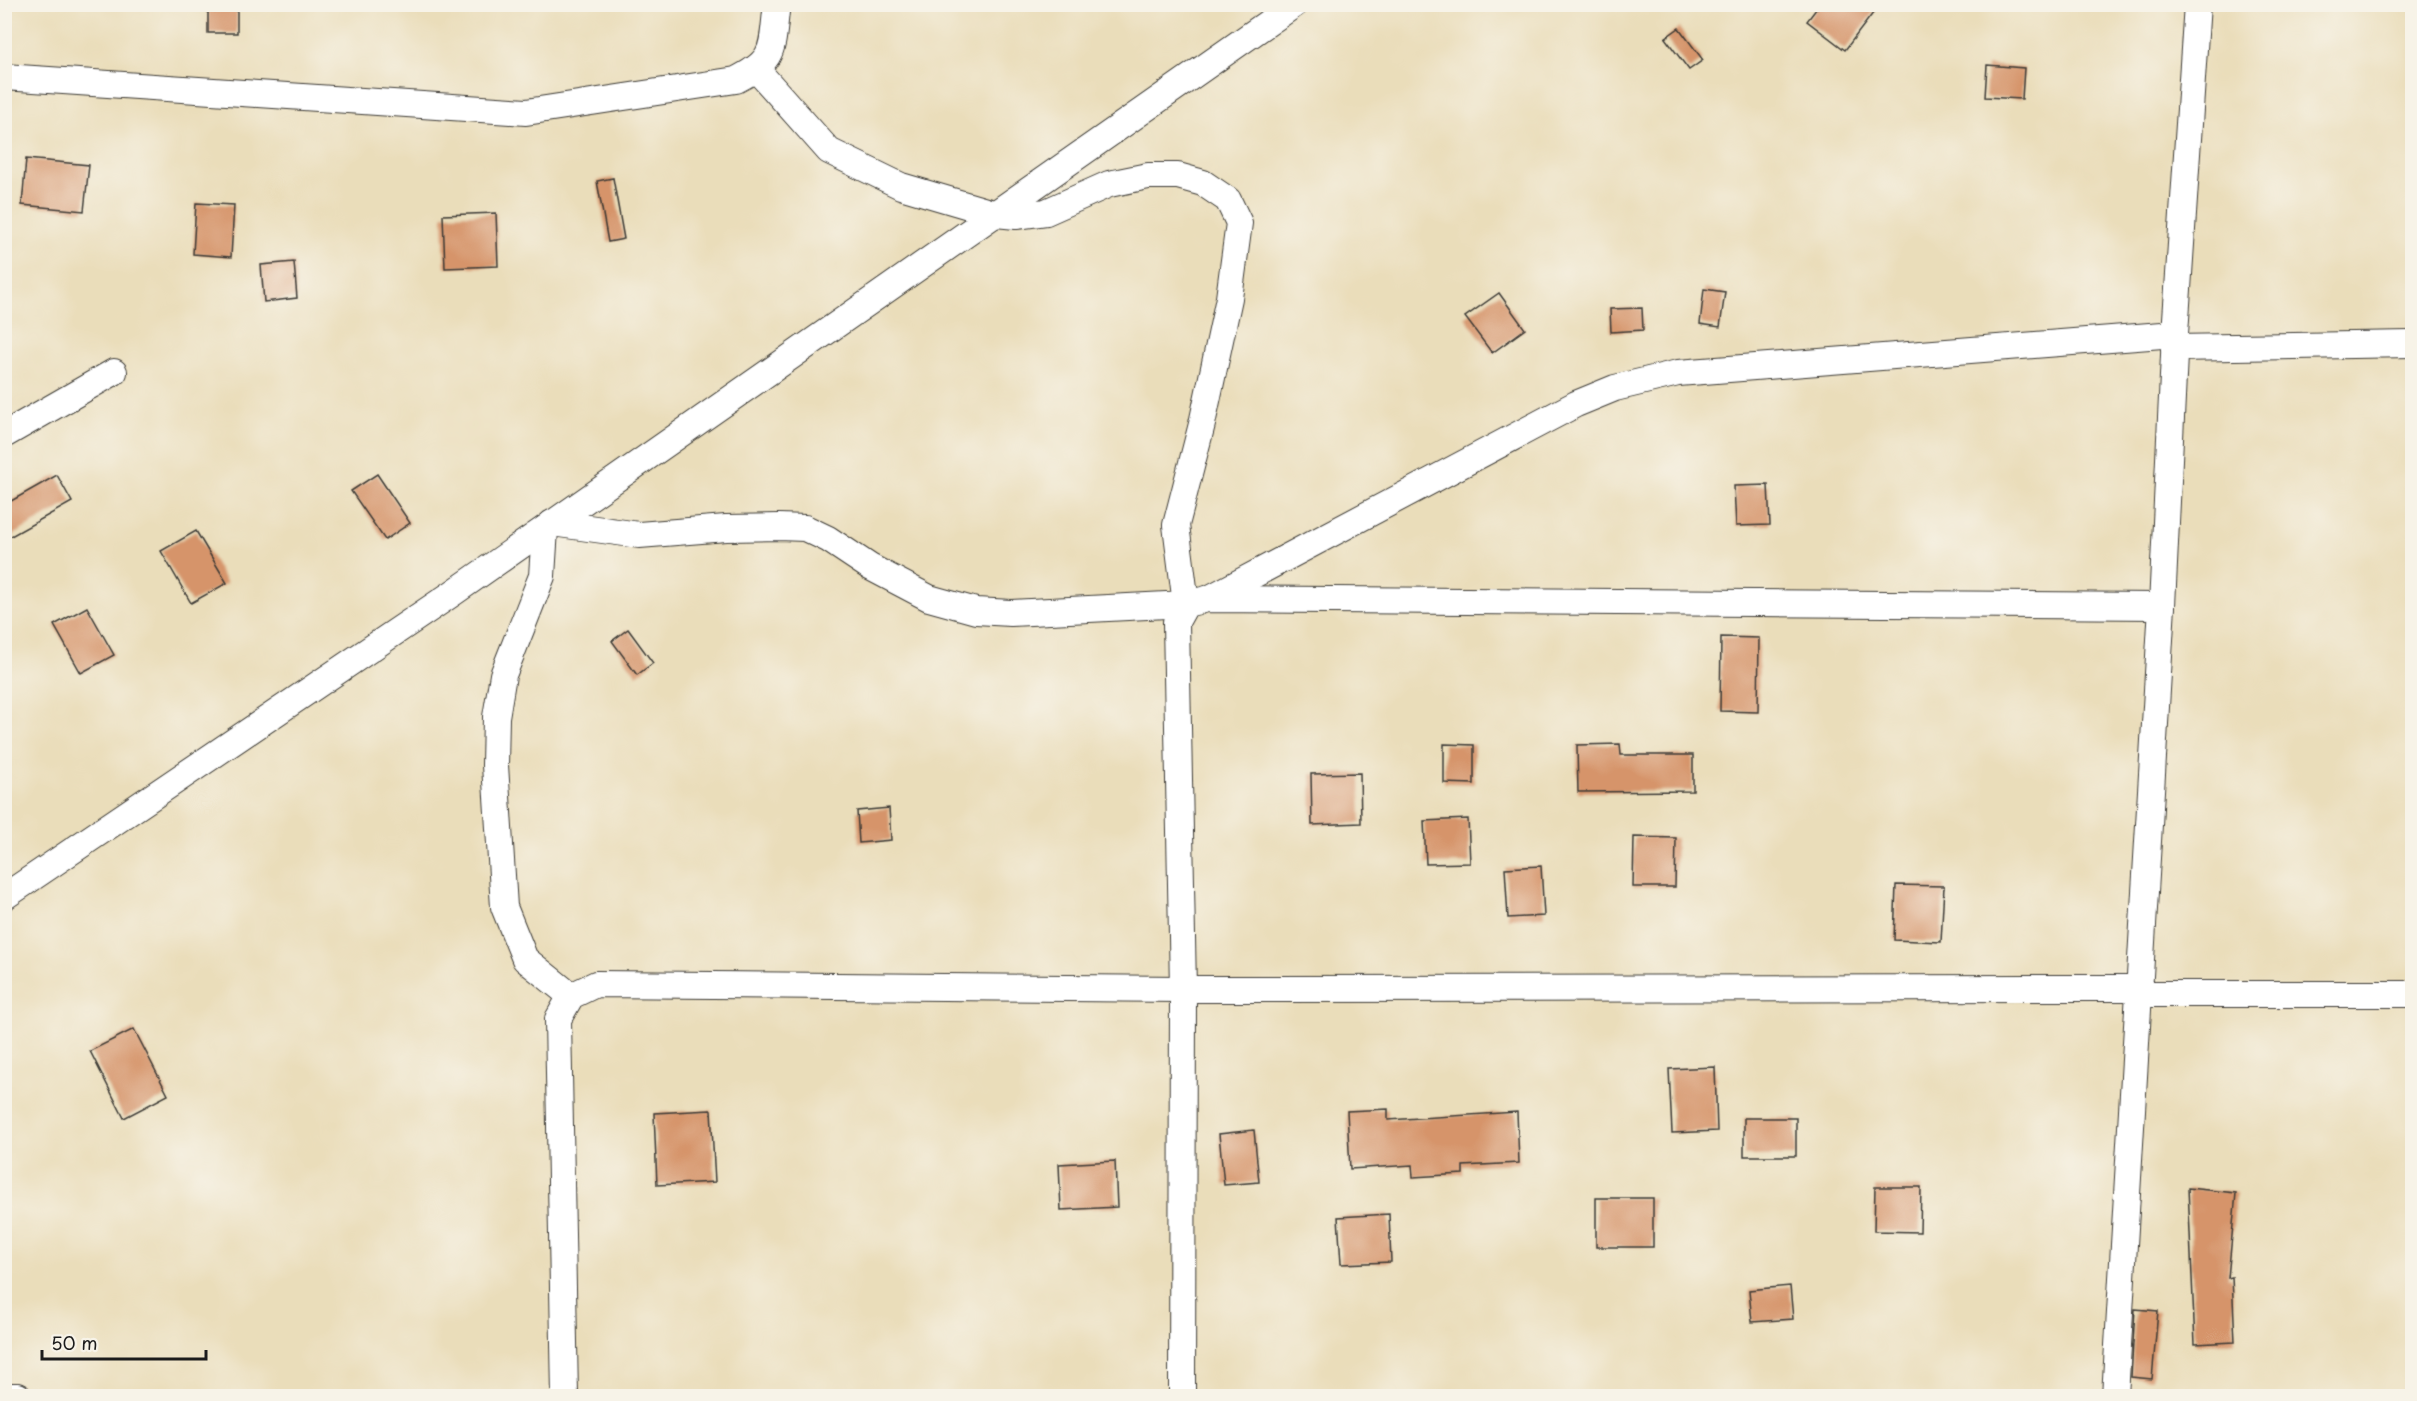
<svg xmlns="http://www.w3.org/2000/svg" width="2417" height="1401" viewBox="0 0 2417 1401" font-family="'Playpen Sans',sans-serif">
	<style>
		.building { fill: #d6946a }
		.lines { fill: none; stroke-linecap: round; stroke-linejoin: round }
		.minor-casing { stroke: #3b3934; stroke-width: 28 }
		.minor { stroke: #fff; stroke-width: 26 }
	</style>
	<rect width="100%" height="100%" fill="#f7f3e8"/>
	<filter id="ink" filterUnits="userSpaceOnUse"><feTurbulence type="fractalNoise" baseFrequency=".0167" numOctaves="2"/><feDisplacementMap in="SourceGraphic" scale="12" xChannelSelector="R" yChannelSelector="G"/><feConvolveMatrix kernelMatrix="1 2 1 2 8 2 1 2 1" color-interpolation-filters="sRGB"/></filter>
	<filter id="wash" filterUnits="userSpaceOnUse"><feTurbulence type="fractalNoise" baseFrequency=".008" numOctaves="4" result="noise"/><feDisplacementMap in="SourceGraphic" scale="24" xChannelSelector="R" yChannelSelector="G"/><feGaussianBlur stdDeviation="1.35" result="paint"/><feColorMatrix in="noise" values="0 0 0 0 0 0 0 0 0 0 0 0 0 0 0 0 0 1.4 0 .05"/><feComposite in="paint" operator="in"/></filter>
	<g filter="url(#wash)">
		<rect width="100%" height="100%" fill="#eaddba"/>
		<g id="blocks">
			<g class="building">
				<rect x="208" y="4" width="29" height="29"/>
				<path d="M 1820,4 L 1880,4 L 1845,50 L 1807,21 Z"/>
				<path d="M 1679,28 L 1703,60 L 1689,70 L 1665,38 Z"/>
				<path d="M 1987,65 L 2024,68 L 2022,99 L 1985,97 Z"/>
				<path d="M 26,159 L 89,165 L 84,211 L 22,205 Z"/>
				<path d="M 613,178 L 624,239 L 608,242 L 597,181 Z"/>
				<path d="M 196,203 L 234,205 L 231,257 L 193,254 Z"/>
				<path d="M 496,213 L 498,266 L 445,268 L 443,215 Z"/>
				<path d="M 294,262 L 297,298 L 264,302 L 261,265 Z"/>
				<path d="M 1704,289 L 1725,292 L 1720,327 L 1700,324 Z"/>
				<path d="M 1499,293 L 1525,329 L 1492,353 L 1465,317 Z"/>
				<path d="M 1642,308 L 1643,330 L 1611,332 L 1610,309 Z"/>
				<path d="M 377,474 L 410,523 L 385,540 L 351,491 Z"/>
				<path d="M 57,475 L 72,502 L 4,540 L 4,505 Z"/>
				<path d="M 1768,485 L 1770,525 L 1736,526 L 1734,486 Z"/>
				<path d="M 196,531 L 227,583 L 191,603 L 161,551 Z"/>
				<path d="M 87,607 L 114,655 L 81,673 L 54,625 Z"/>
				<path d="M 628,629 L 653,663 L 637,675 L 612,641 Z"/>
				<path d="M 1721,637 L 1759,638 L 1758,712 L 1720,711 Z"/>
				<path d="M 1444,744 L 1474,745 L 1474,784 L 1444,783 Z"/>
				<path d="M 1620,744 L 1621,755 L 1693,755 L 1693,791 L 1578,792 L 1577,745 Z"/>
				<path d="M 1360,773 L 1361,823 L 1312,825 L 1311,774 Z"/>
				<path d="M 889,808 L 891,840 L 859,843 L 857,811 Z"/>
				<path d="M 1468,819 L 1470,863 L 1426,864 L 1424,821 Z"/>
				<path d="M 1634,837 L 1676,838 L 1675,887 L 1633,887 Z"/>
				<path d="M 1541,866 L 1544,916 L 1508,918 L 1505,868 Z"/>
				<path d="M 1896,885 L 1944,886 L 1941,942 L 1894,940 Z"/>
				<path d="M 134,1029 L 168,1095 L 124,1118 L 90,1051 Z"/>
				<path d="M 1715,1067 L 1717,1131 L 1672,1133 L 1669,1069 Z"/>
				<path d="M 1388,1109 L 1388,1120 L 1517,1112 L 1519,1163 L 1463,1166 L 1463,1174 L 1413,1177 L 1412,1165 L 1350,1169 L 1347,1111 Z"/>
				<path d="M 711,1110 L 715,1182 L 657,1185 L 654,1113 Z"/>
				<rect x="1744" y="1118" width="52" height="38"/>
				<path d="M 1254,1130 L 1259,1182 L 1224,1185 L 1219,1134 Z"/>
				<path d="M 1115,1161 L 1117,1207 L 1061,1210 L 1059,1164 Z"/>
				<path d="M 1875,1187 L 1921,1187 L 1920,1232 L 1874,1231 Z"/>
				<path d="M 2188,1188 L 2236,1193 L 2228,1278 L 2232,1277 L 2235,1342 L 2195,1344 Z"/>
				<rect x="1596" y="1198" width="57" height="49"/>
				<path d="M 1389,1214 L 1391,1262 L 1341,1264 L 1338,1217 Z"/>
				<path d="M 1790,1286 L 1793,1319 L 1752,1322 L 1749,1290 Z"/>
				<path d="M 2135,1309 L 2158,1311 L 2152,1379 L 2131,1377 Z"/>
			</g>
		</g>
	</g>
	<g filter="url(#ink)">
		<use href="#blocks" fill-opacity="0" stroke="#3b3934" stroke-width="1.5"/>
		<g class="lines">
			<defs>
				<g id="minor">
					<path d="M 4,77 L 526,112 L 736,80 C 778,59 771,47 777,4"/>
					<path d="M 2174,348 L 2412,344"/>
					<path d="M 4,435 L 114,372"/>
					<path d="M 552,523 L 639,535 L 726,528 L 779,527 L 805,528 L 828,539 L 870,567 L 929,598 L 976,611 L 1011,613 L 1186,604 L 1176,525 L 1202,424 L 1229,298 L 1239,223 L 1228,200 L 1203,183 L 1178,176 L 1148,176 L 1109,184 L 1046,212 L 1016,216 L 996,214 L 901,186 L 829,151 L 757,70"/>
					<path d="M 545,529 L 542,576 L 503,675 L 496,717 L 495,765 L 504,907 L 525,959 L 571,996"/>
					<path d="M 1210,598 L 1576,404 L 1615,388 L 1678,373 L 2175,334"/>
					<path d="M 4,897 L 453,593 L 1295,4"/>
					<path d="M 2138,994 L 2412,994"/>
					<path d="M 4,1396 L 18,1396"/>
					<path d="M 565,1396 L 558,1019 L 571,996 L 596,984 L 1183,989 L 2138,988"/>
					<path d="M 1182,1396 L 1183,989 L 1176,622 L 1186,604 L 1207,599 L 2162,606"/>
					<path d="M 2115,1396 L 2162,606 L 2175,334 L 2197,4"/>
				</g>
			</defs>
			<use href="#minor" class="minor-casing"/>
			<use href="#minor" class="minor"/>
		</g>
	</g>
	<rect width="2417" height="1401" fill="none" stroke="#f7f3e8" stroke-width="24"/>
	<path d="M42 1350v9h164v-9" fill="none" stroke="#1c1c1c" stroke-width="3"/>
	<text x="51" y="1350" font-size="18" fill="#1c1c1c" stroke="#f7f3e8" stroke-width="4.5" paint-order="stroke">50 m</text>
</svg>
